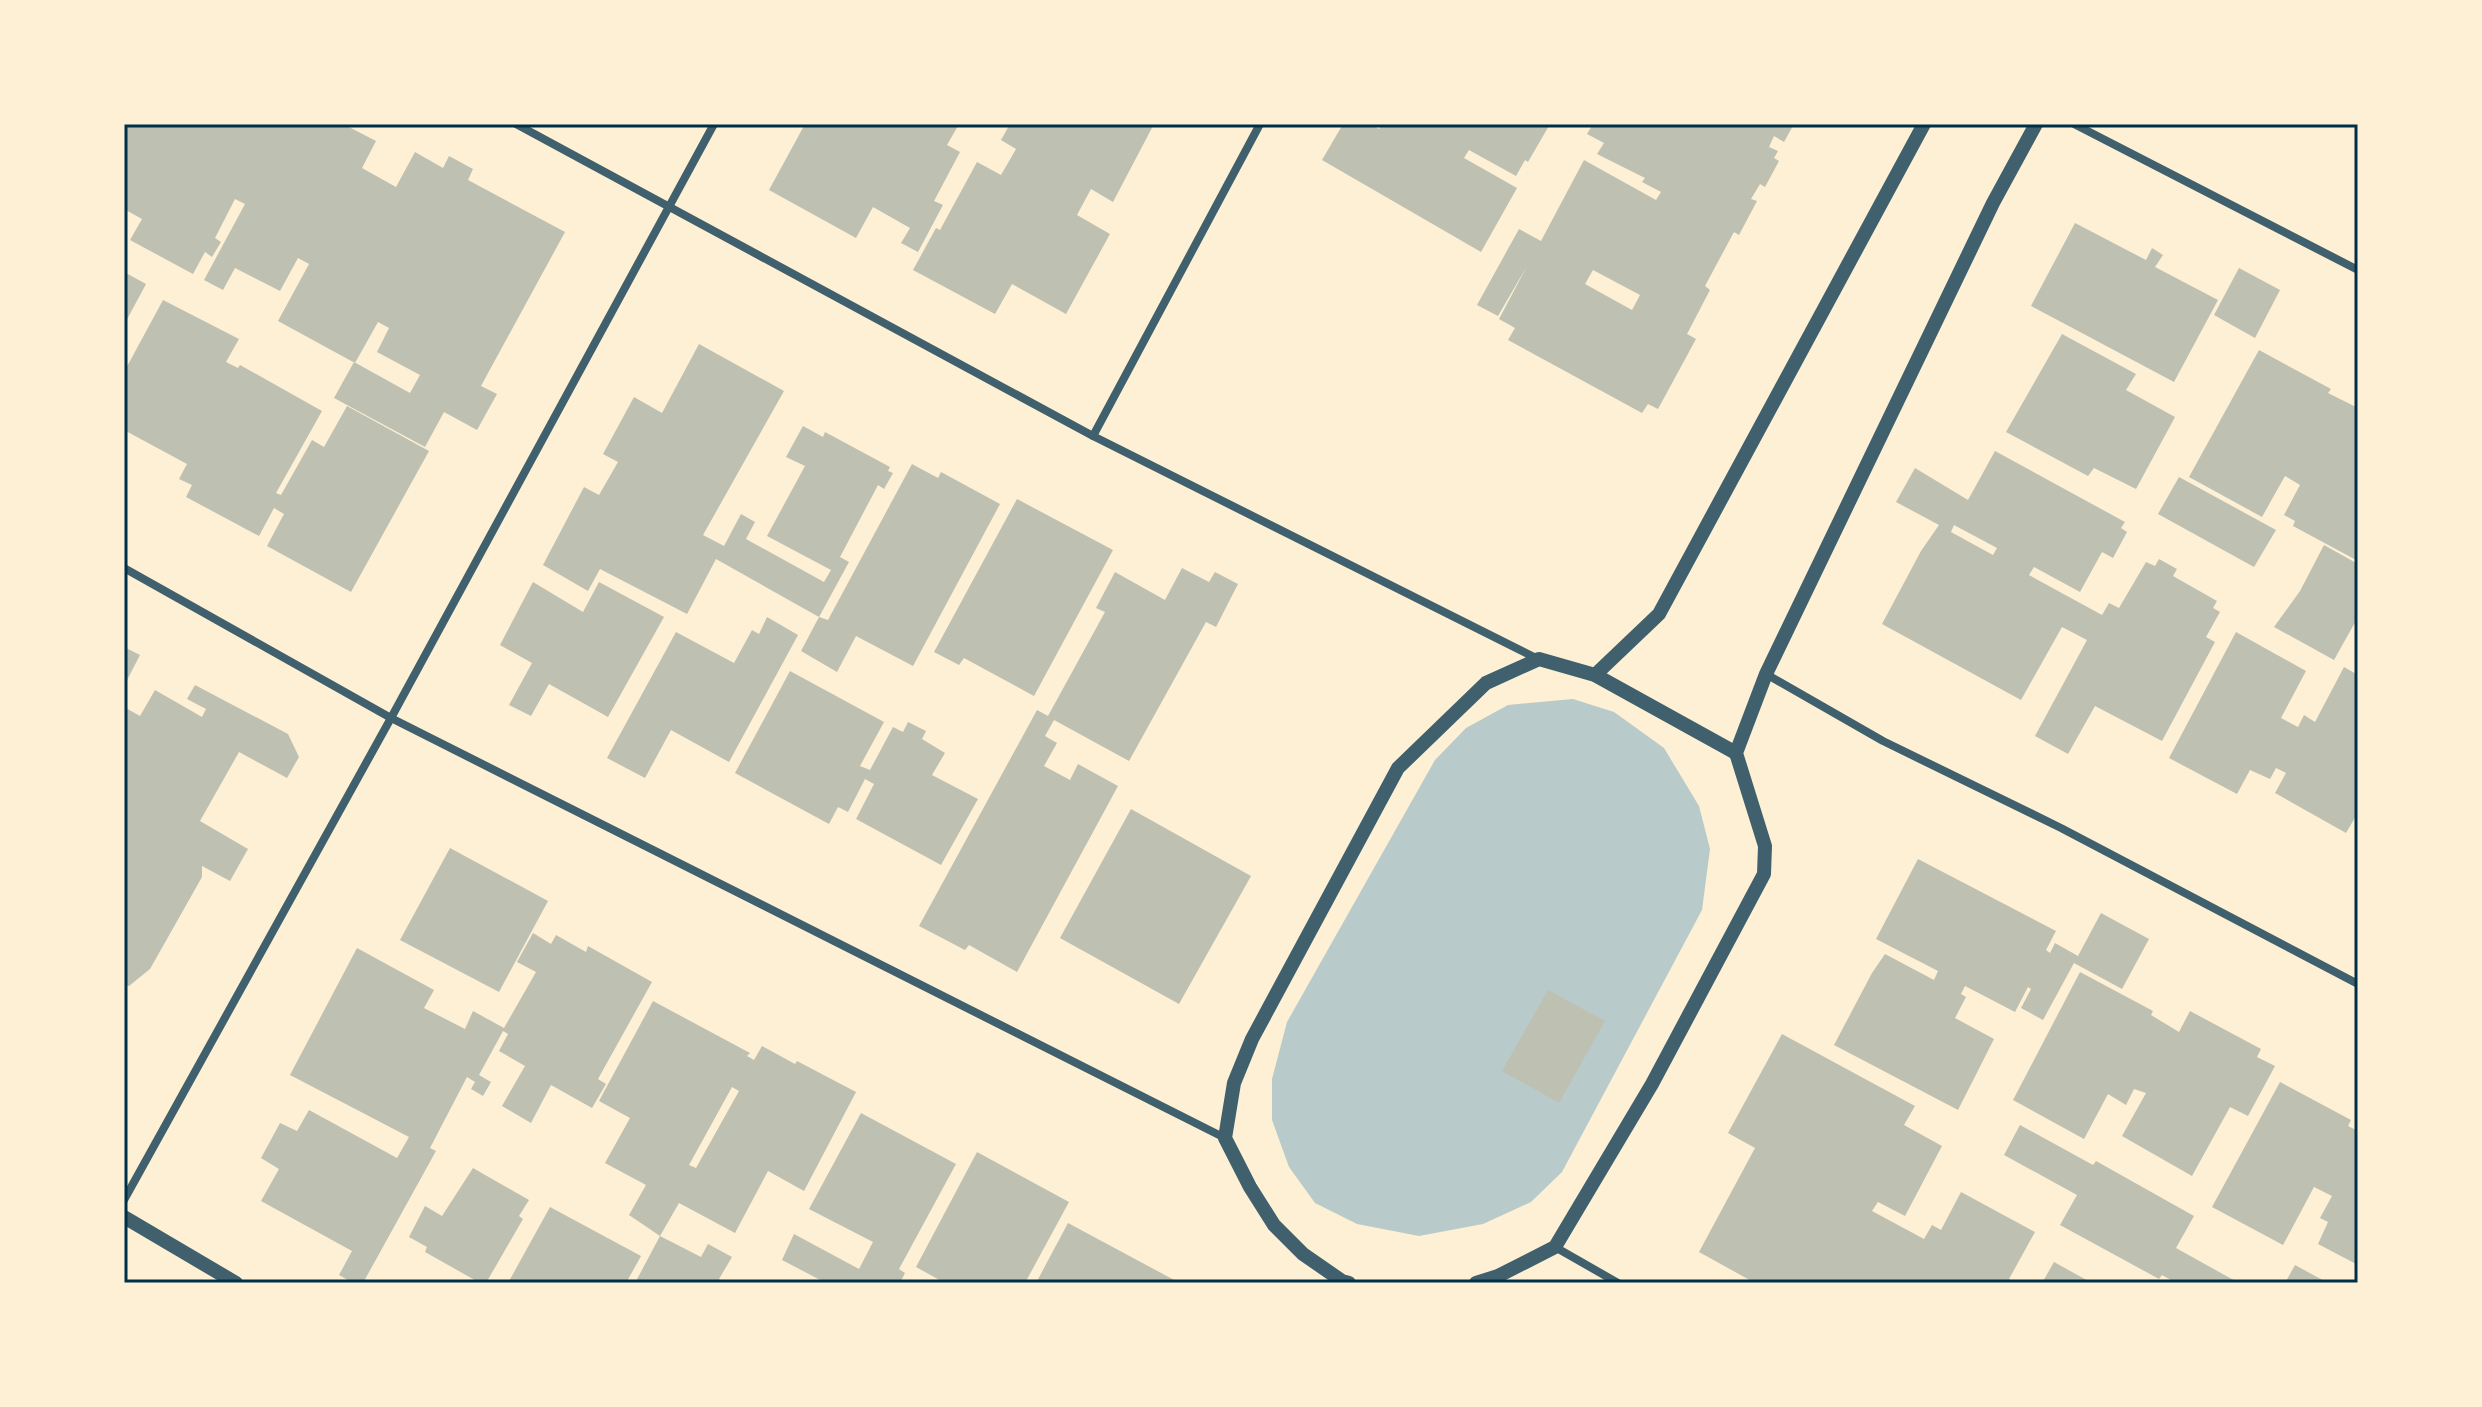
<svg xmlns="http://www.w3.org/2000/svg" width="2482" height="1407" viewBox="0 0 2482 1407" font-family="'Varela Round',sans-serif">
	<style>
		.green { fill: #b9caca }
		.building { fill: #bec0b2; fill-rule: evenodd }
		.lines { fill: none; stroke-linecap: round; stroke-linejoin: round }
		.minor { stroke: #3f606c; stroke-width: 8 }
		.tertiary { stroke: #3f606c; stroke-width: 14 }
		.neatline { fill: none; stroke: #003049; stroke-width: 3 }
	</style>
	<rect width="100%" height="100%" fill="#fdf0d5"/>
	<path class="green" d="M 1573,699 L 1614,712 L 1664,748 L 1699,806 L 1710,849 L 1702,910 L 1562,1172 L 1531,1202 L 1483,1224 L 1419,1236 L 1357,1224 L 1315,1203 L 1289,1167 L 1272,1120 L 1272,1079 L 1287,1022 L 1435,760 L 1466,728 L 1508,705 Z"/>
	<g class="building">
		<path d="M 124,124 L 348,124 L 347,126 L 376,141 L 362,168 L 396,187 L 415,152 L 443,168 L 449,156 L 473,169 L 468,180 L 565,232 L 481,386 L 497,394 L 477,430 L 444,412 L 425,447 L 334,398 L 354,362 L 410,393 L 420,375 L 377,352 L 389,328 L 378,322 L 355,363 L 278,321 L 309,264 L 298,258 L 280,291 L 235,268 L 223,290 L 204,280 L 245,204 L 235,199 L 215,238 L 221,242 L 212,257 L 205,252 L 193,274 L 130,240 L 142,219 L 124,209 Z"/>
		<path d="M 805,124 L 959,124 L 947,145 L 960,152 L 934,201 L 943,205 L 918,252 L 901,243 L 910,228 L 873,207 L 856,238 L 769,190 Z"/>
		<path d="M 1010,124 L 1154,124 L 1113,202 L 1091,189 L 1077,215 L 1110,234 L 1066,314 L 1012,284 L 995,314 L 913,270 L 936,228 L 940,230 L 977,162 L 1001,175 L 1016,149 L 1001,140 Z"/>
		<path d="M 1343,124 L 1371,124 L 1379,129 L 1382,124 L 1550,124 L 1528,162 L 1525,160 L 1516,176 L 1469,150 L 1464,158 L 1517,188 L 1481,252 L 1322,160 Z"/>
		<path d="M 1593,124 L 1794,124 L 1784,142 L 1774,136 L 1769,147 L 1778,151 L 1774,158 L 1779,161 L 1765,187 L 1760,184 L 1751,199 L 1757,201 L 1739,235 L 1734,232 L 1705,286 L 1710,290 L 1687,334 L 1696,339 L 1658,409 L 1648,404 L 1642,413 L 1508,340 L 1515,328 L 1499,319 L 1527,266 L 1498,316 L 1477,305 L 1519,229 L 1541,241 L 1584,160 L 1656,200 L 1661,192 L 1642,182 L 1645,178 L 1597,154 L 1604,143 L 1587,134 ZM 1593,270 L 1640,295 L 1632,310 L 1585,284 Z"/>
		<path d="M 2075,223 L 2146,260 L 2152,248 L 2163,255 L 2155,267 L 2218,300 L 2174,382 L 2031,306 Z"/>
		<path d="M 2239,268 L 2280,290 L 2255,338 L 2214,315 Z"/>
		<path d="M 124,272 L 146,284 L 124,325 Z"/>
		<path d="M 163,300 L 239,339 L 226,362 L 238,368 L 240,365 L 322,411 L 276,493 L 281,495 L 312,440 L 324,447 L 347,406 L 429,451 L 351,592 L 267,546 L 284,514 L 274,508 L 259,536 L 186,497 L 192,485 L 179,479 L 187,464 L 124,430 L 124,372 Z"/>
		<path d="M 2062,334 L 2136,374 L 2126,390 L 2175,417 L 2136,489 L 2094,468 L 2088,476 L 2006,432 Z"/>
		<path d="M 699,344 L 784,391 L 703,535 L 724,546 L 741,514 L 755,522 L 746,539 L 824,582 L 831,570 L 767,536 L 805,466 L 786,457 L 803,426 L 823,437 L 825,432 L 890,467 L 888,471 L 893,473 L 884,489 L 878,485 L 840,557 L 849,562 L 819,617 L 716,559 L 687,614 L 600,569 L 588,591 L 543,565 L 584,487 L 599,495 L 618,462 L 603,454 L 634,397 L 662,413 Z"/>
		<path d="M 2259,350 L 2331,389 L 2328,393 L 2358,408 L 2358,561 L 2293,526 L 2295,521 L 2284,515 L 2300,485 L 2285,476 L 2262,517 L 2189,477 Z"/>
		<path d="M 1995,451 L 2125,522 L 2121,528 L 2127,532 L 2113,558 L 2102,552 L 2080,592 L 2034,567 L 2029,575 L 2102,615 L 2109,603 L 2119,608 L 2146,562 L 2155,566 L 2159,559 L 2177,569 L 2173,576 L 2217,601 L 2213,608 L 2220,612 L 2206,637 L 2215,642 L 2162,741 L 2095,706 L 2068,754 L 2035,736 L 2087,640 L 2062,627 L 2021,700 L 1882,624 L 1921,551 L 1939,525 L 1896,502 L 1915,468 L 1968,500 ZM 1954,525 L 1997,548 L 1993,555 L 1951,532 Z"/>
		<path d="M 912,464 L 938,478 L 941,472 L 1000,504 L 913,666 L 856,636 L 837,672 L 801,651 L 819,617 L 828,620 Z"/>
		<path d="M 2179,477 L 2276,530 L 2254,567 L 2158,514 Z"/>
		<path d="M 1017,499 L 1113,550 L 1034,696 L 964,658 L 959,665 L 934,652 Z"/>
		<path d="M 2324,545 L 2358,564 L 2358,617 L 2334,660 L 2274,627 L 2300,591 Z"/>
		<path d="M 1182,568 L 1209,582 L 1215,572 L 1238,584 L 1216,627 L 1206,622 L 1129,761 L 1054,720 L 1045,736 L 1057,743 L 1044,766 L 1070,780 L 1078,764 L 1118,786 L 1017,972 L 969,945 L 965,950 L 919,926 L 1037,710 L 1048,716 L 1105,612 L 1096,608 L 1115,572 L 1165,600 Z"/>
		<path d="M 533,582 L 583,612 L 599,582 L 664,617 L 608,717 L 549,684 L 531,716 L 509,705 L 532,663 L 500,645 Z"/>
		<path d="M 767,617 L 798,635 L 729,762 L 671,730 L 645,778 L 607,758 L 676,632 L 734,663 L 752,630 L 759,634 Z"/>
		<path d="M 2236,632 L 2306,671 L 2281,718 L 2298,727 L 2304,715 L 2315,722 L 2344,667 L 2358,675 L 2358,817 L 2356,816 L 2346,833 L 2275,793 L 2286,773 L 2276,768 L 2270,779 L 2250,770 L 2237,794 L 2169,758 Z"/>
		<path d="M 124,647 L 140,655 L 124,686 Z"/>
		<path d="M 790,671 L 884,722 L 860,766 L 870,770 L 893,727 L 903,732 L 908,722 L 926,731 L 922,739 L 945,753 L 932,775 L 978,799 L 941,865 L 856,819 L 874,784 L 865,779 L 848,812 L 838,807 L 829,824 L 735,773 Z"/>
		<path d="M 195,685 L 288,734 L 299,757 L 287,778 L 239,752 L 200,821 L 248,849 L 230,881 L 202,866 L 202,877 L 150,969 L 129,986 L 124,984 L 124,707 L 140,716 L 155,690 L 202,717 L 206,709 L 187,699 Z"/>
		<path d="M 1131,809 L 1251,876 L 1179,1004 L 1060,938 Z"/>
		<path d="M 450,848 L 548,901 L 499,992 L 400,940 Z"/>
		<path d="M 1918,859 L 2056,931 L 2046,950 L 2050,953 L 2055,943 L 2078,956 L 2101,913 L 2149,939 L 2122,989 L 2074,963 L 2043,1020 L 2021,1008 L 2031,989 L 2028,987 L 2015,1012 L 1965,986 L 1961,994 L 1966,997 L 1955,1018 L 1994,1039 L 1958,1110 L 1834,1045 L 1872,973 L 1885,954 L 1934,980 L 1938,971 L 1876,939 Z"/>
		<path d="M 533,933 L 551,944 L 556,935 L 586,952 L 588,946 L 652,982 L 598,1079 L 606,1084 L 592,1108 L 551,1085 L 531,1123 L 502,1106 L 525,1066 L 499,1051 L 508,1034 L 503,1031 L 479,1075 L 491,1082 L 483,1096 L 471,1089 L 475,1082 L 467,1077 L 430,1148 L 436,1151 L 363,1283 L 353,1283 L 339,1275 L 352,1251 L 261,1201 L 279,1169 L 261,1158 L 280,1123 L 297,1131 L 309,1110 L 397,1158 L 409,1137 L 290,1075 L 357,948 L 434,990 L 424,1008 L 465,1029 L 473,1011 L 504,1028 L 536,972 L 517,962 Z"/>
		<path d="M 2080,972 L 2153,1011 L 2151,1015 L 2179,1032 L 2190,1011 L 2261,1049 L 2257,1057 L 2275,1066 L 2248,1116 L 2230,1107 L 2192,1176 L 2122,1136 L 2146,1093 L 2134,1089 L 2126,1105 L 2108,1094 L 2084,1139 L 2013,1100 Z"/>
		<path d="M 1548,990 L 1605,1021 L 1559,1103 L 1502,1071 Z"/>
		<path d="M 653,1001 L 750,1053 L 747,1056 L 754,1060 L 762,1046 L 795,1064 L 797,1061 L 856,1092 L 804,1191 L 768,1171 L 735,1233 L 679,1203 L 660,1236 L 629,1215 L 646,1185 L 605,1163 L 630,1118 L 599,1101 ZM 732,1087 L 739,1091 L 696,1168 L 689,1165 Z"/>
		<path d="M 1782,1034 L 1915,1106 L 1904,1125 L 1942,1146 L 1905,1216 L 1878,1202 L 1872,1211 L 1924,1239 L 1932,1225 L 1941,1230 L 1961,1192 L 2035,1232 L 2009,1279 L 2016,1283 L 1755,1283 L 1699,1252 L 1755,1148 L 1728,1133 Z"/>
		<path d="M 2280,1082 L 2351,1120 L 2348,1126 L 2358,1131 L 2358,1265 L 2318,1244 L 2328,1222 L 2320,1218 L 2332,1196 L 2314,1187 L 2283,1245 L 2212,1207 Z"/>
		<path d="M 861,1113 L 956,1164 L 899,1269 L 905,1273 L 900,1283 L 826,1283 L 782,1260 L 794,1234 L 859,1269 L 873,1242 L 809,1209 Z"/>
		<path d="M 2020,1125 L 2093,1165 L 2096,1161 L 2194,1216 L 2176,1248 L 2239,1283 L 2176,1283 L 2162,1275 L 2159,1279 L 2060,1225 L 2077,1195 L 2004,1155 Z"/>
		<path d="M 977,1152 L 1069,1202 L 1025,1283 L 945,1283 L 916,1267 Z"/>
		<path d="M 473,1168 L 529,1200 L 519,1216 L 523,1219 L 486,1283 L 480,1283 L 425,1252 L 427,1247 L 409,1237 L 425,1206 L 442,1216 Z"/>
		<path d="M 550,1207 L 641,1256 L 626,1283 L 508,1283 Z"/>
		<path d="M 1068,1223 L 1176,1281 L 1174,1283 L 1036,1283 Z"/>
		<path d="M 660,1236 L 701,1257 L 708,1244 L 732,1257 L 719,1279 L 725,1283 L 635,1283 Z"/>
		<path d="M 2054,1262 L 2092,1283 L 2042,1283 Z"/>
		<path d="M 2295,1265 L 2328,1283 L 2285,1283 Z"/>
	</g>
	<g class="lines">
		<g class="minor">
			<path d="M 516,124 L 1093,436 L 1538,659"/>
			<path d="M 2074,124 L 2358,270"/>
			<path d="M 1093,436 L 1260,124"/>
			<path d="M 124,568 L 391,718 L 1225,1138"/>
			<path d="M 1766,674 L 1883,741 L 2061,828 L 2358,984"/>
			<path d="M 124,1200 L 391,718 L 714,124"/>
			<path d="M 1555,1247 L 1618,1283"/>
		</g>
		<g class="tertiary">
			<path d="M 1595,675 L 1659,614 L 1924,124"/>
			<path d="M 124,1217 L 236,1283"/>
			<path d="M 1349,1283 L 1342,1281 L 1303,1254 L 1274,1225 L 1250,1187 L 1225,1138 L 1234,1083 L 1252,1039 L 1398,768 L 1486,683 L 1539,659 L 1595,675 L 1736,753"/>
			<path d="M 1476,1283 L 1498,1276 L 1555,1247 L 1652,1084 L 1764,874 L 1765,846 L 1736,753 L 1766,674 L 1993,203 L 2036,124"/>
		</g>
	</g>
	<rect width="2482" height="1407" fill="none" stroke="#fdf0d5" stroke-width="252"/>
	<rect x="126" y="126" width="2230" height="1155" class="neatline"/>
</svg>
